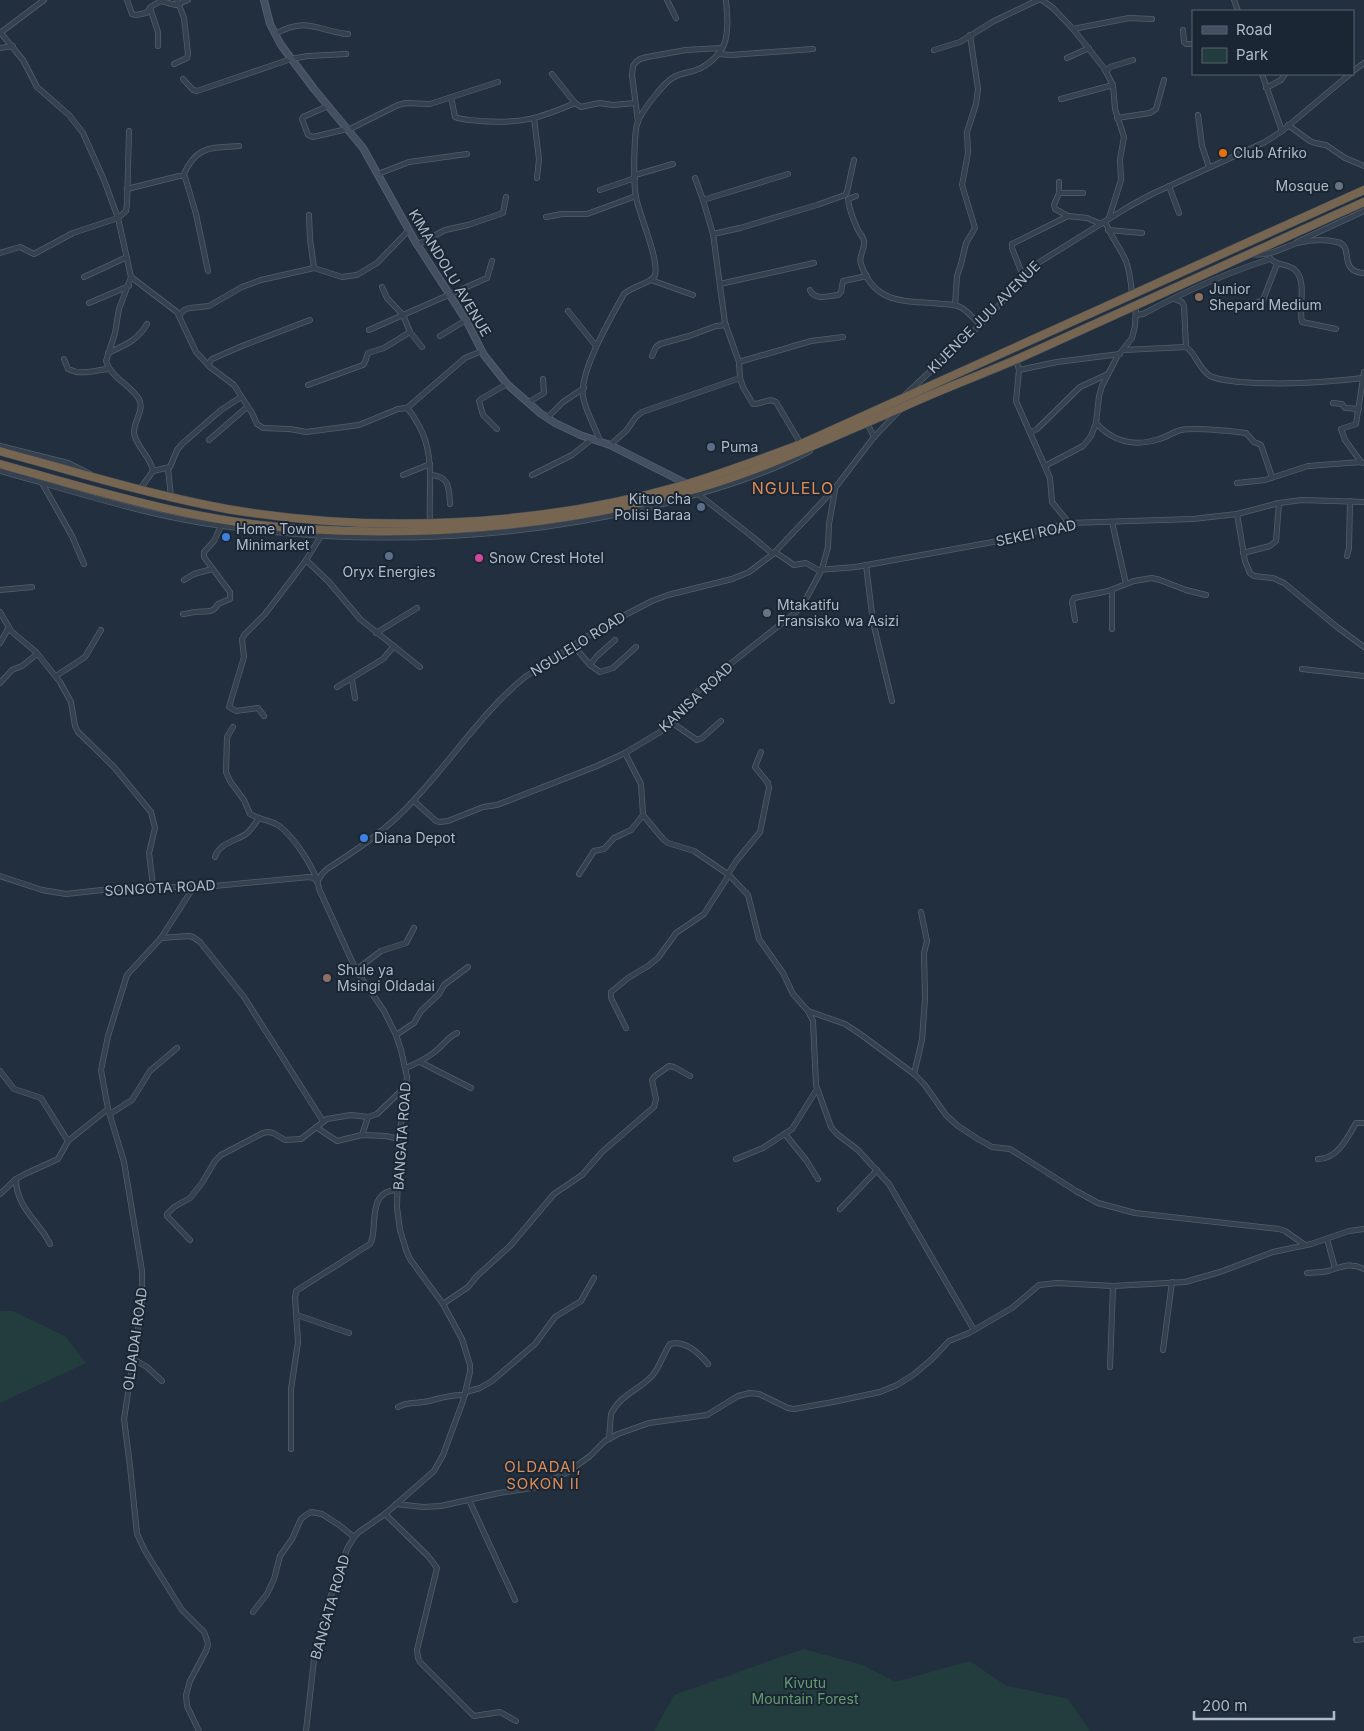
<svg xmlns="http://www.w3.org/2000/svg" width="1364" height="1731" viewBox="0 0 1364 1731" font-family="Inter,sans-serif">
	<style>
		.green { fill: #233d3f }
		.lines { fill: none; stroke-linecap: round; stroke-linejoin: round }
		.street-casing { stroke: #535e6c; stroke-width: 6 }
		.secondary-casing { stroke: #535e6c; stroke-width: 8 }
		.highway-casing { stroke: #404b59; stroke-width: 9 }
		.street { stroke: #35414e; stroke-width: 4.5 }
		.secondary { stroke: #425062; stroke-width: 6 }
		.highway { stroke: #756551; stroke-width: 8 }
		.food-dot { fill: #e8710a; stroke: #1a2633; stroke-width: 2 }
		.worship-dot { fill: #6b7280; stroke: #1a2633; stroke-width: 2 }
		.education-dot { fill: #8d6e63; stroke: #1a2633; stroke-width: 2 }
		.service-dot { fill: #5c6f8a; stroke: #1a2633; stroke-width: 2 }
		.shop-dot { fill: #3f7fe0; stroke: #1a2633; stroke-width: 2 }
		.hotel-dot { fill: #d1479c; stroke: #1a2633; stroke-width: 2 }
		.labels { text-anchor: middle; stroke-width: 4; stroke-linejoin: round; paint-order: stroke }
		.poi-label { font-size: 14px; fill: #b0bbca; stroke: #1a2633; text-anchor: start }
		.street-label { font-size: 14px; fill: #b0bbca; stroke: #1a2633 }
		.park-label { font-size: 14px; fill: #659d6f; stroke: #1a2633 }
		.neighbourhood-label { font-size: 15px; letter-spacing: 1px; fill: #de8b57; stroke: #1a2633 }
		.quarter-label { font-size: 16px; letter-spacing: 1px; fill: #de8b57; stroke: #1a2633 }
	</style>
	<rect width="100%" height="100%" fill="#212f3e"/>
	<g class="green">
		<path d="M 0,1311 L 13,1311 L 65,1336 L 86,1363 L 0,1403 Z"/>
		<path d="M 803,1649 L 863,1665 L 895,1682 L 970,1661 L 1005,1685 L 1068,1699 L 1090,1731 L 654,1731 L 674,1695 Z"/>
	</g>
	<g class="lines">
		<defs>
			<g id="street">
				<path d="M 127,0 L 132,14 L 136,15 L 146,13 L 152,6 L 161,1 L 176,5 L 188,0"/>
				<path d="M 667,0 L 676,18"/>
				<path d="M 1042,0 L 1053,8 L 1073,29 L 1104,68 L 1113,85 L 1115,109 L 1124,137 L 1120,159 L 1121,180 L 1109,218"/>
				<path d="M 1234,0 L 1238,11"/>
				<path d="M 150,8 L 158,32 L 158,46"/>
				<path d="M 1073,29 L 1129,18 L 1152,19"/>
				<path d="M 1183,30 L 1184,42 L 1186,44 L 1193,44"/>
				<path d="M 0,32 L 23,60 L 37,87 L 69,115 L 83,133 L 104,180 L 118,218 L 131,277 L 119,309 L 115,333 L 106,361 C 111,378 131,385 139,399 C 145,410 133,422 134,433 C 136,447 151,457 153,471 L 140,489"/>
				<path d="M 0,33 L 44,0"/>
				<path d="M 275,34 C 308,16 317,31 348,34"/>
				<path d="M 0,48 L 13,46"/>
				<path d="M 934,50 L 960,42 L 994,21 L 1038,0"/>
				<path d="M 718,54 L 731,55 L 813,49"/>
				<path d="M 1067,58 L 1089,48"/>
				<path d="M 174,64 L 187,58 L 188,54 L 184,18 L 177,0"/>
				<path d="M 1353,71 L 1364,63"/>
				<path d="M 1106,72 L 1110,67 L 1133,60"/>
				<path d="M 552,74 L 575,103 L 581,107 L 599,103 L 613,105 L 635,103"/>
				<path d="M 1262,74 L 1282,131"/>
				<path d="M 183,79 L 193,90 L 197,91 L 291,59 L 308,56 L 346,54"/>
				<path d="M 1266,88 L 1281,80 L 1285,74"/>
				<path d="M 451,97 L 455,117 C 462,120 471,120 479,121 C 520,124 538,119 575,103"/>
				<path d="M 1061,99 L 1113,85"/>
				<path d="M 328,106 L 303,117 L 302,119 L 308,135 L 313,137 L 347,129"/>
				<path d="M 1198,115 L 1202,146 L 1209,167"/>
				<path d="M 534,118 L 539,159 L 537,178"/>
				<path d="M 1117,118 L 1150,113 L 1156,109 L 1164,80"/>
				<path d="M 638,122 L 632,75 L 633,66 L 636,62 L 640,59 L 647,57 L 686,50 L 722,48"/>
				<path d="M 1288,125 L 1310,141 L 1315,143 L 1326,145 L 1345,158 L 1364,166"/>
				<path d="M 348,130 L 398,105 L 406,103 L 430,104 L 498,82"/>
				<path d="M 378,174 L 409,162 L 467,154"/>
				<path d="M 635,175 L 673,164"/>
				<path d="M 183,176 C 196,146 209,148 239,146"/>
				<path d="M 695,178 L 703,200 L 713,234 L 725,323 L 739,362 L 740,378 L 743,387 L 753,404 C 761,405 768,397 776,402 L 798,439"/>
				<path d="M 1059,182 L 1059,193 L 1054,205 L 1055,209 L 1068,216 L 1087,218 L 1101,224"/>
				<path d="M 1169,186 L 1179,213"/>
				<path d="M 127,189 L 179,176 L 183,176 L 185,177 L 196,214 L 208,271"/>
				<path d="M 600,190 L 635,178"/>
				<path d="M 1059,193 L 1083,193"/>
				<path d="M 856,196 L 848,199 C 849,209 853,219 857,228 C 859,233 864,237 864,242 C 865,250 858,256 861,264 C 875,306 906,300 941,304 C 947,304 954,304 960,307 C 967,310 974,319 980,325"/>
				<path d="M 703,200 L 788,174"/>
				<path d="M 309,215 L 310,239 L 314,268"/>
				<path d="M 546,217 L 562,214 L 587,214 L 636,196"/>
				<path d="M 1105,221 C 1110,236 1120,247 1126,261 C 1130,272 1131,283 1132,294"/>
				<path d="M 1108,230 L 1142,233"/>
				<path d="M 713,234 L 740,228 L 817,205 L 845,195 L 847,192 L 854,160"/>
				<path d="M 1297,242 L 1364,211"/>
				<path d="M 417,245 L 445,230 L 468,225 L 503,213 L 506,197"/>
				<path d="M 0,253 L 20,247 L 34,254 L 73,233 L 118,218 L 126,211 L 127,205 L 129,131"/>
				<path d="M 1252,254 C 1268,257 1282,248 1297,243 C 1309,240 1324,239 1337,242 C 1355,245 1337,272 1364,273"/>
				<path d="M 1270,258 C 1276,266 1286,263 1294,269 C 1308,281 1298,306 1302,322 L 1336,329"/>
				<path d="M 1023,276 L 1012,248 L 1012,244 L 1068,216"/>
				<path d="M 84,277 L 127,257"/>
				<path d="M 131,277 L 177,312 L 196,352 L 209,366"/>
				<path d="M 651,280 L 693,295"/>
				<path d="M 720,284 L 814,263"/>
				<path d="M 382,287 L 387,298 L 403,315 L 410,332 L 422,347"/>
				<path d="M 810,290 C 815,301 828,296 838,295 L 841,292 L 843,281 L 867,276"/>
				<path d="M 1174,299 L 1182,302 L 1184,306 L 1186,347"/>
				<path d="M 89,303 L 129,286"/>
				<path d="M 1254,304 L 1263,300 L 1277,264"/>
				<path d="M 955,305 L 957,276 L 961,264 L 966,243 L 975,228 L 962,185 L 968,153 L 967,132 L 976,104 L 978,89 L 970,35"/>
				<path d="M 568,311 L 596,346"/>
				<path d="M 180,315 L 184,310 L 190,308 L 209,306 L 242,287 L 261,280 L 314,268 L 342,277 L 357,275 L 377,263 L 409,230"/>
				<path d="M 1136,315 L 1143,314 C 1184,292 1226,273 1270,259"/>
				<path d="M 310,320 L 242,346 L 212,359 L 209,363 L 210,367 L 234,385 L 252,413 L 257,424 L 263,428 L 290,429 L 306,432 L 359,425 L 398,409 L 407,408 C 412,413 415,419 418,424 C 436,454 428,490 430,523"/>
				<path d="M 369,330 L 487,278 L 492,261"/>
				<path d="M 440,336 L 466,320"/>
				<path d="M 1124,350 L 1186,347 C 1195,352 1198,368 1210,376 C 1218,380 1231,381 1240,382 C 1281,385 1322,383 1363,378"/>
				<path d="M 108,353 C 125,345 137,341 147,324"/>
				<path d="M 652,356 L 656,347 L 660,344 L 689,336 L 716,326 L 726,325"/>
				<path d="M 64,359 L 68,369 C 82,376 94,370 109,369"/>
				<path d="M 1016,359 L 1019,370 L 1016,401 L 1050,478 L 1052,502 L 1069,523"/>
				<path d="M 739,362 L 811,341 L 843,337"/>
				<path d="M 1019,370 L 1057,362 L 1120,354"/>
				<path d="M 308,385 L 363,365 L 365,362 L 368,353 L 384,348 L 410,332"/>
				<path d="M 906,394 L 980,325 L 1016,287 L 1023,276 L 1038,263 L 1128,207 L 1152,194 L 1265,142 L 1282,131 L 1350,74"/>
				<path d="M 529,402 L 544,393 L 543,379"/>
				<path d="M 1333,403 L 1342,404 L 1345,408 L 1359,409"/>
				<path d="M 407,408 L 465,358 L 482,351"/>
				<path d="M 547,418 L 563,402 L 584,388"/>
				<path d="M 867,423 L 874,437"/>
				<path d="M 1096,423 C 1113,442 1135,447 1159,439 C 1167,437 1173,432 1181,430 C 1197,427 1229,431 1246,433 L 1254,442 L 1261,445 L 1272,477"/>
				<path d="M 497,429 L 483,415 L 479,401 L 481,399 L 507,384"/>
				<path d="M 1030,433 L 1037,429 L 1080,387 L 1108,374"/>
				<path d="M 209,440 L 247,407"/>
				<path d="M 600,441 C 595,427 586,412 583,397 C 579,372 611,317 624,294 C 631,287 650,283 654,277 C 662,265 638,212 636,197 C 633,183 634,137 637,124 C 641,112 663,83 674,77 C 681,73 689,73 696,70 C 708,66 721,54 725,42 C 729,28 727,14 726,0"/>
				<path d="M 610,445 L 626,431 L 636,417 L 642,412 L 740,378"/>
				<path d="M 0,446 L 68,463 L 90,474"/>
				<path d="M 1361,462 L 1345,440 L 1341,429 L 1356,424 L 1364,372"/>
				<path d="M 1045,466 L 1083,446 L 1091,436 L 1096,423 L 1099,396 L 1102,386 L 1117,357 L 1132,338 L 1135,326 L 1136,306"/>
				<path d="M 168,468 L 171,497"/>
				<path d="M 0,471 C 73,491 147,516 223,526 C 373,547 527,540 674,501 C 721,488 767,474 810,451"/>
				<path d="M 153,471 L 170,467 L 177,450 L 182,444 L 221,410 L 241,397"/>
				<path d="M 403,475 L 430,464"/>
				<path d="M 430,475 C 450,476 449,488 450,504"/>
				<path d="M 532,475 L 572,455 L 592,439"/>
				<path d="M 42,483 L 72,536 L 84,564"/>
				<path d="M 1237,483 L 1265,480 L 1308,466 L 1361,462 L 1364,463"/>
				<path d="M 698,494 L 749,534 L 773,554"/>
				<path d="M 1237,514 L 1245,561 L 1250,573 L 1254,576 L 1273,578 L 1284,583 L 1337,627 L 1364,647"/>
				<path d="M 1112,522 L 1126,584"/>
				<path d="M 775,552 L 794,565 L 806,563 L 818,570 L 856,567 L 993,542 L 1069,523 L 1193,519 L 1237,514 L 1279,503 L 1302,500 L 1364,502"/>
				<path d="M 1243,553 L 1270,546 L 1276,541 L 1279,503"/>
				<path d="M 1347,556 L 1349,548 L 1350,501"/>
				<path d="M 306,560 L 329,582 L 360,619 L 420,667"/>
				<path d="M 866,565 L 873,622 L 892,701"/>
				<path d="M 184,580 L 194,574 L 212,569"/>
				<path d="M 0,590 L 32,587"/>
				<path d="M 0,612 L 11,631 L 36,652 L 60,682 L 71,702 L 75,726 L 78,732 L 114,767 L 151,812 L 155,828 L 149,853 L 153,886"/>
				<path d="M 183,614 C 187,614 191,612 196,612 C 205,610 212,615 218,604 L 230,599 L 230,592 L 204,557 L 204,552 L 214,541 L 221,526"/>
				<path d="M 1075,620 L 1072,602 L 1074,598 L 1108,591 L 1134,581 L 1152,578 L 1160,580 L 1186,590 L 1206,595"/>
				<path d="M 1112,629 L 1112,590"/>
				<path d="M 376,633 L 417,608"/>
				<path d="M 0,643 L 9,627"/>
				<path d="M 573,645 L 590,665 L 600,672 L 613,668 L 636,647"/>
				<path d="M 590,665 L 597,656 L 615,640"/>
				<path d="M 1302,669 L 1364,676"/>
				<path d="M 56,676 L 85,657 L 101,630"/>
				<path d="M 352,680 L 355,698"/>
				<path d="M 0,683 L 12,670 L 22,666 L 37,654"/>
				<path d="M 337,687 L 383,659 L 394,646"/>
				<path d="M 264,716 L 258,708 L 236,711 L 229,707 L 244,657 L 242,639 L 245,634 L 265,614 L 295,575 L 306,560 L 321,536"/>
				<path d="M 671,722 L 697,740 L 702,738 L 721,721"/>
				<path d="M 233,727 L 227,737 L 226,772 L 230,781 L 244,800 L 250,814 C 258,819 268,820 276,824 C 292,833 317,871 319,889 L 356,970 L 384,1011 L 396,1035 L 401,1050 L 407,1077 L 399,1139 L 397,1207 L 400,1230 L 406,1250 L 410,1259 L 443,1304 L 462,1339 L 470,1365 L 470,1372 L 463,1401 L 443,1455 L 434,1471 L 385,1514 L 359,1532 L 354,1537 L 347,1549 L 328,1604 L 314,1659 L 306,1731"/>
				<path d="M 625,753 L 641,784 L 643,815 L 663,839 L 668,843 L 694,851 L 729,875 L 748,895 L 759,939 L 783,973 L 793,994 L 808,1011 L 813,1021 L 816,1085 L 831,1127 L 837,1134 L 858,1150 L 889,1184 L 974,1330"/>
				<path d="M 414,801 L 436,821 L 439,822 L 448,821 L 483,807 L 497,805 L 597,766 L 625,753 L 660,732 L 671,722 L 696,693 L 715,676 L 796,612 L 807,597 L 822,569 L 828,547 L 829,524 L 835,490"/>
				<path d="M 215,857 C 219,843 236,841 246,834 C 251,830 255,824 259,818"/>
				<path d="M 579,874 L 594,851 L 604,849 L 614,838 L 631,830 L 643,815"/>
				<path d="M 728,874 L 737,860 L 760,832 L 769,788 L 768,783 L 755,767 L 761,752"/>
				<path d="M 0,876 L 42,890 L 66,894 L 120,888 L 153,886 L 193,888 L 309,877 L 314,878 L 317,882"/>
				<path d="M 318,880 L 322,874 L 327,869 C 358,849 388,829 413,801 C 451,761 482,712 525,677 L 600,628 L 652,601 L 668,595 L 732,579 L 749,572 L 773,554 L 823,501 L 835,488 L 874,437 L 900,410"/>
				<path d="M 193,888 L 161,938 L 127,975 L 108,1036 L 101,1070 L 108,1109 L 124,1162 L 142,1271 L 142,1303 L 124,1419 L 130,1466 L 137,1534 L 145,1551 L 182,1610 L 204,1632 L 207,1640 L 208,1645 L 206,1651 L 190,1681 L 186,1695 L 187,1706 L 199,1731"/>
				<path d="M 161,938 L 189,936 L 193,937 L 200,942 L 244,997 L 323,1121"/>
				<path d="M 356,970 L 381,951 L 406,943 L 414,928"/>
				<path d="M 808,1011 L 845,1024 L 863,1036 L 914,1074 L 924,1084 L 946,1115 L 958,1126 L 978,1139 L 992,1147 L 1010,1149 L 1076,1191 L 1098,1203 L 1135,1213 L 1279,1229 L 1285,1231 L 1305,1245"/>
				<path d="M 626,1028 L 611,998 L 611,992 L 628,978 L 648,966 L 658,958 L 676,933 L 704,914 L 729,875"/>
				<path d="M 396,1035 L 414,1023 L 421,1011 L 439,994 L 444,985 L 468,967"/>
				<path d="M 420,1062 L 471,1088"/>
				<path d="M 406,1068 C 417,1063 429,1058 438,1049 C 445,1043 448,1037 457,1033"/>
				<path d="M 0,1071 L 14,1089 L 41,1098 L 68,1141"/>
				<path d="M 914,1074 L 922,1040 L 925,999 L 924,953 L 927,941 L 921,912"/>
				<path d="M 110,1114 L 132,1100 L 150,1071 L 177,1048"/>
				<path d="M 316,1127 L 337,1141 L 362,1135 L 386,1136 L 399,1139"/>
				<path d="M 785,1134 L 806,1160 L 818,1179"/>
				<path d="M 362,1135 L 368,1117"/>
				<path d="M 736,1159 L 763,1148 L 792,1129 L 817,1089"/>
				<path d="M 1318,1159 C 1337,1159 1347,1139 1356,1123 L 1364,1123"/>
				<path d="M 0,1194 L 16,1179"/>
				<path d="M 840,1209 L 877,1170"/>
				<path d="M 1327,1239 L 1335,1268"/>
				<path d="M 190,1240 L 167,1216 L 167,1214 L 174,1207 L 190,1198 L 202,1183 L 215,1161 L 221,1155 L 263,1133 L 268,1132 L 273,1133 L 285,1140 L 301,1139 L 327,1119 L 351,1115 L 368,1117 L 377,1114 L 405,1087"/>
				<path d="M 50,1244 C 39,1221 16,1208 16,1179 L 25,1174 L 58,1159 L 68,1141 L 108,1109"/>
				<path d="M 1307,1273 C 1314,1272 1321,1273 1328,1271 C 1342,1267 1349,1262 1364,1269"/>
				<path d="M 443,1304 L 468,1287 L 477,1276 L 510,1246 L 554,1194 L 582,1175 L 602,1152 L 654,1107 L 656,1099 L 652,1080 L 655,1076 L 669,1066 L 674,1067 L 690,1076"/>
				<path d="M 297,1315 L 349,1333"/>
				<path d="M 1163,1350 L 1172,1282"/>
				<path d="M 133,1359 L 147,1367 L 162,1381"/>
				<path d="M 1110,1367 L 1113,1286"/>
				<path d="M 466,1392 L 480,1388 L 492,1381 L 535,1344 L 555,1317 L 581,1301 L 594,1278"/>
				<path d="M 398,1407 C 408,1401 418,1404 429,1401 C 442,1398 451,1394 465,1395"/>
				<path d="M 609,1439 L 611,1414 C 621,1394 639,1390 652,1376 C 660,1367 663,1354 670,1344 C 685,1340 699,1353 708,1364"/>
				<path d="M 291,1449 L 291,1389 L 298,1342 L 295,1298 L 296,1291 L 370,1244 C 379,1230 365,1191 397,1190"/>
				<path d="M 469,1500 L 515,1600"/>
				<path d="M 396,1504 L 423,1507 L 441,1506 L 499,1493 L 538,1487 L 568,1472 L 590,1456 L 605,1441 L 618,1434 L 649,1423 L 707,1415 L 738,1396 L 750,1393 L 759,1394 L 788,1408 L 794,1409 L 833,1402 L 880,1392 L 897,1385 L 913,1375 L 931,1360 L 949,1341 L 969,1333 L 1012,1308 L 1039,1285 L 1057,1283 L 1113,1286 L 1185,1282 L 1220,1272 L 1273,1252 L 1311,1244 L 1349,1231 L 1364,1229"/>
				<path d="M 385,1514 L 428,1556 L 437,1568 L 417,1650 L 418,1658 L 420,1662 L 474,1716 L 500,1712 L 516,1721"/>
				<path d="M 253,1612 L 267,1594 L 274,1579 L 280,1556 L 292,1539 L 301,1519 L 306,1515 L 311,1512 L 322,1514 L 339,1525 L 354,1537"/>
				<path d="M 1356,1640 L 1364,1639"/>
			</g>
			<path id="secondary" d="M 264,0 L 270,24 L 281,45 L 314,89 L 363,148 L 415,241 L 466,320 L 484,355 L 507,384 L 540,413 L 555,423 L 580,435 L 610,445 L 687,484"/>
			<g id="highway">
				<path d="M 0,451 C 75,472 151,495 227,509 C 375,534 536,527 680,486 C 721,474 761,459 801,444 L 1364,190"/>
				<path d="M 0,464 C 99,492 199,523 303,529 C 432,537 556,526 681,493 C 758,473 830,438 903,407 C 942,389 983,374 1022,357 C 1137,306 1250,253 1364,202"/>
			</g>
		</defs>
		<use href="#street" class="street-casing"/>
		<use href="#secondary" class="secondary-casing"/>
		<use href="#highway" class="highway-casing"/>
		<use href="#street" class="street"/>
		<use href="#secondary" class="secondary"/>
		<use href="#highway" class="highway"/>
	</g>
	<circle class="food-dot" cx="1223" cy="153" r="5"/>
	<g class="worship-dot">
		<circle cx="1339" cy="186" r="5"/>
		<circle cx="767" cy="613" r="5"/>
	</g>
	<g class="education-dot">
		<circle cx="1199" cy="297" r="5"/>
		<circle cx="327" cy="978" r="5"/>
	</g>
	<g class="service-dot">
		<circle cx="711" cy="447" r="5"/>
		<circle cx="701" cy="507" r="5"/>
		<circle cx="389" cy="556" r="5"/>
	</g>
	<g class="shop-dot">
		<circle cx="226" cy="537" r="5"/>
		<circle cx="364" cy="838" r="5"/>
	</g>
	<circle class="hotel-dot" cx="479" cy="558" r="5"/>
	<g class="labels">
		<g class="poi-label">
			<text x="1233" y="158">Club Afriko</text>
			<text x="1329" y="191" text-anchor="end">Mosque</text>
			<text x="1209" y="294">Junior<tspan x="1209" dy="16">Shepard Medium</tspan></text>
			<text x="721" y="452">Puma</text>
			<text x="691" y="504" text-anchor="end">Kituo cha<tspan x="691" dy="16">Polisi Baraa</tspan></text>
			<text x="236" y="534">Home Town<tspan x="236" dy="16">Minimarket</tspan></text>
			<text x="489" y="563">Snow Crest Hotel</text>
			<text x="389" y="577" text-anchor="middle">Oryx Energies</text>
			<text x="777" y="610">Mtakatifu<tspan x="777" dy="16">Fransisko wa Asizi</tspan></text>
			<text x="374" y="843">Diana Depot</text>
			<text x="337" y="975">Shule ya<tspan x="337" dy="16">Msingi Oldadai</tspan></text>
		</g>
		<g class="street-label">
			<text transform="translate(450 273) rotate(59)" y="5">KIMANDOLU AVENUE</text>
			<text transform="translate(984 317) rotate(-45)" y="5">KIJENGE JUU AVENUE</text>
			<text transform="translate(1036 533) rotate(-12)" y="5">SEKEI ROAD</text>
			<text transform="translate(578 644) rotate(-32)" y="5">NGULELO ROAD</text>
			<text transform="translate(696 697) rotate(-43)" y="5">KANISA ROAD</text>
			<text transform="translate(160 888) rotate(-3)" y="5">SONGOTA ROAD</text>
			<text transform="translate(402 1136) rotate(-86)" y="5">BANGATA ROAD</text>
			<text transform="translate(135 1339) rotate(-82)" y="5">OLDADAI ROAD</text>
			<text transform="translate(330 1607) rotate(-74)" y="5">BANGATA ROAD</text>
		</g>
		<g class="park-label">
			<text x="805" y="1688">Kivutu<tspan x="805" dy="16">Mountain Forest</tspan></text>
		</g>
		<g class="neighbourhood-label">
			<text x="543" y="1472">OLDADAI,<tspan x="543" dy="17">SOKON II</tspan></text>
		</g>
		<g class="quarter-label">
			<text x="793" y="494">NGULELO</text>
		</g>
	</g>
	<rect x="1192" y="10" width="162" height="65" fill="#1a2633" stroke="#56626f"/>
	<rect x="1202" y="26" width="25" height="8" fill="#425062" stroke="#56626f"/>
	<text x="1236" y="35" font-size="15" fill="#b0bbca">Road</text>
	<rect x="1202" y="48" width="25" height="15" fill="#233d3f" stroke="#56626f"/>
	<text x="1236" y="60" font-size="15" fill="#b0bbca">Park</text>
	<path d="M1194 1711v8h140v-8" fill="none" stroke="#b0bbca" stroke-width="2.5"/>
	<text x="1202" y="1711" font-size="15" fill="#b0bbca" stroke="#1a2633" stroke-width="4" paint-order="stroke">200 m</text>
</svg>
